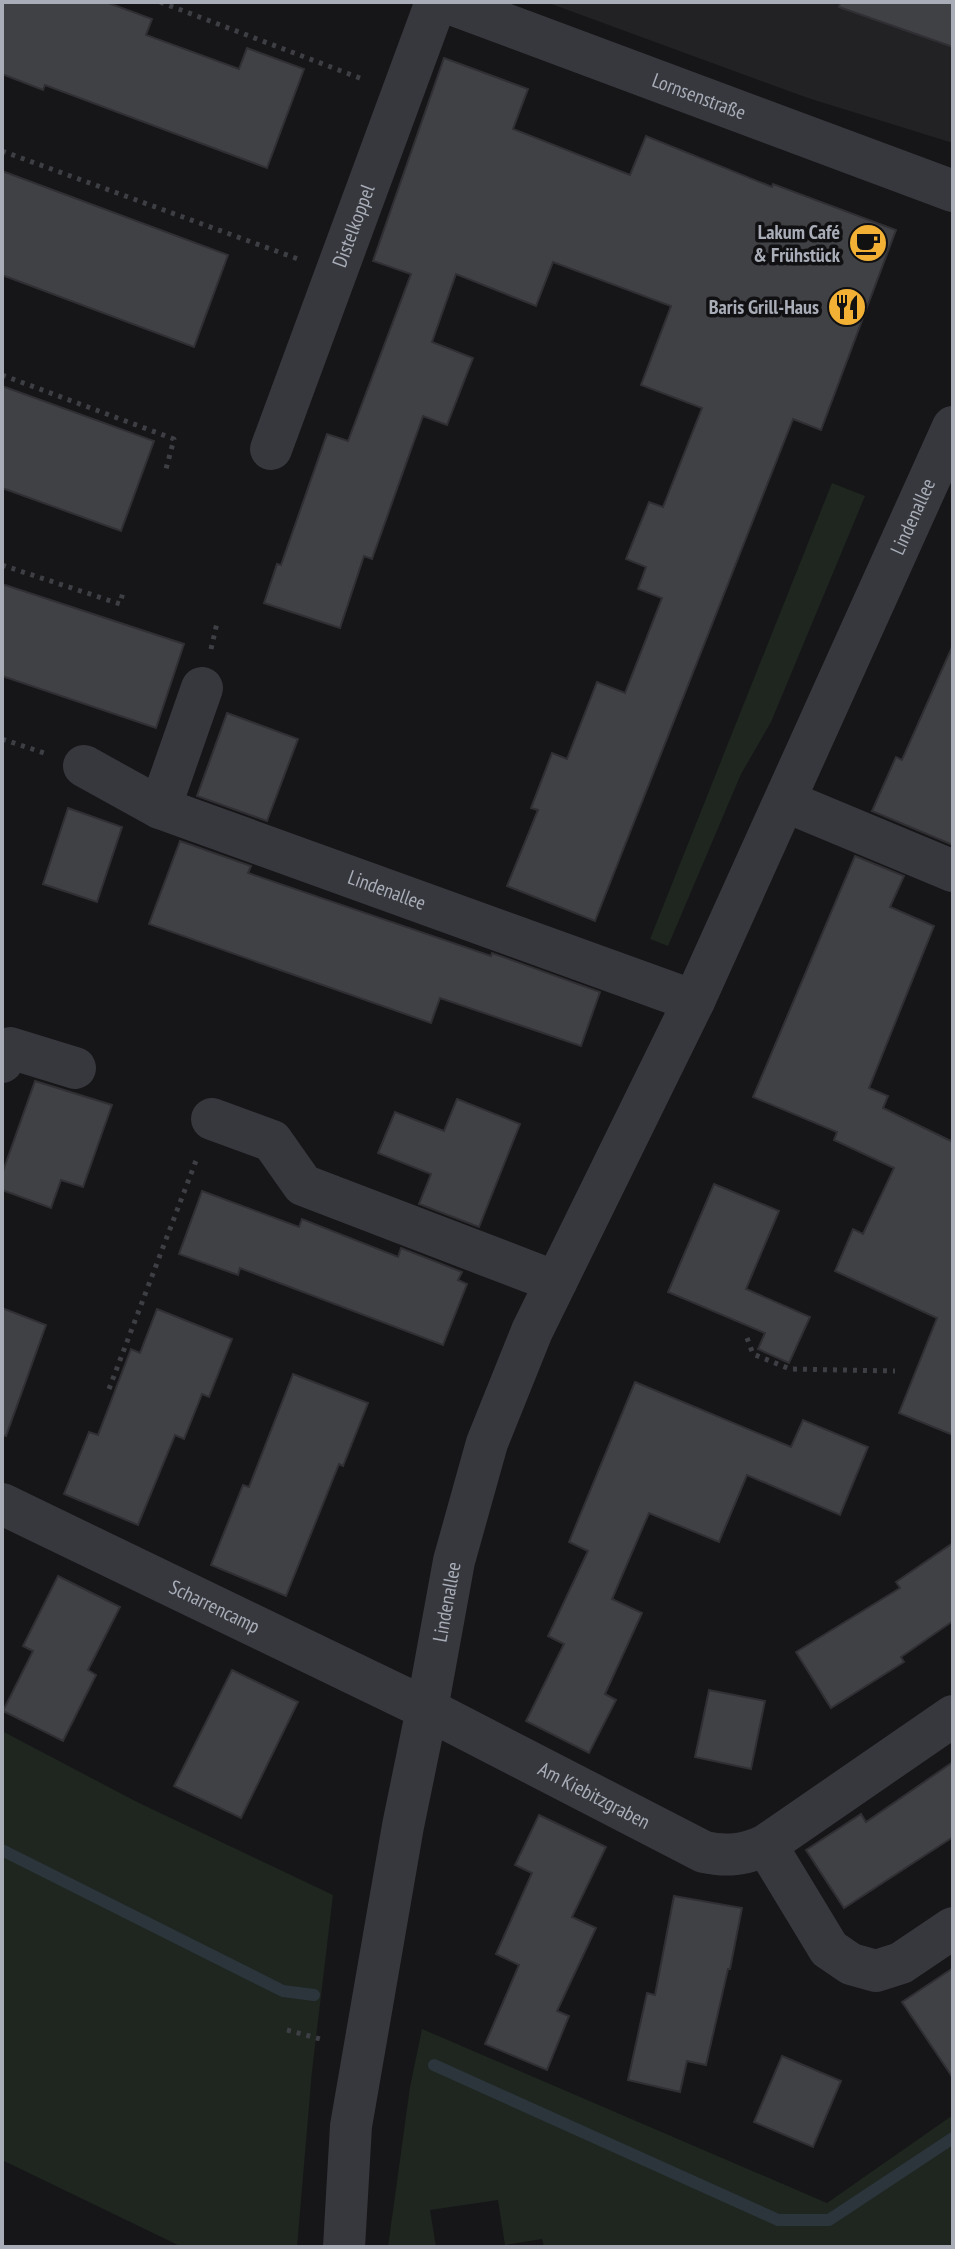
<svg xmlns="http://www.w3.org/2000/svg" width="955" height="2249" viewBox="0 0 955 2249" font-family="'PT Sans Narrow',sans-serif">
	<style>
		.built { fill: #222225 }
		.green { fill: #1e261f }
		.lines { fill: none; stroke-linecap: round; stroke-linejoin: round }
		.stream { stroke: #2c353c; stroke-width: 12 }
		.building { fill: #404145; stroke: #303034; stroke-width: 2 }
		.path { stroke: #3d3f44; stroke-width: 5; stroke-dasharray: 4 6; stroke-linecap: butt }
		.minor { stroke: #37383d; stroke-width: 42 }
		.labels { text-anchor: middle; stroke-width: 7; stroke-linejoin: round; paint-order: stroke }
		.street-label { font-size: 20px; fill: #a8adb8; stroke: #111113 }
		.poi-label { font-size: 20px; font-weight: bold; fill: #a8adb8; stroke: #111113; text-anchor: end }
	</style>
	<rect width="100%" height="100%" fill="#161618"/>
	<path class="built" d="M 546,2 L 953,2 L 953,143 L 808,98 Z"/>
	<g class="green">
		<path d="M 832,483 L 865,496 L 771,722 L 741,774 L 668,946 L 650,939 Z"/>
		<path d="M 2,1731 L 137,1802 L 333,1895 L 312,2071 L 297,2247 L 182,2247 L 2,2160 Z"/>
		<path d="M 422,2029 L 827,2203 L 953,2115 L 953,2247 L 544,2247 L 542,2239 L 505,2245 L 498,2200 L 430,2210 L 436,2247 L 388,2247 L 410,2087 Z"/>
	</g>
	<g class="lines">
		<g class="stream">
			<path d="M 2,1850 L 283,1991 L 314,1995"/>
			<path d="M 434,2065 L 778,2220 L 829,2220 L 953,2138"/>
		</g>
	</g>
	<g class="building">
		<path d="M 2,2 L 106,2 L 152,19 L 146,35 L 239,69 L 247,48 L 304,69 L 267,168 L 45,85 L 43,90 L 2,74 Z"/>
		<path d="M 840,2 L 953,2 L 953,47 L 839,7 Z"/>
		<path d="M 444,58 L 528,89 L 513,129 L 630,175 L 646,136 L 772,187 L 773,184 L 896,230 L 821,430 L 793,419 L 595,921 L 507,886 L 538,810 L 531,808 L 552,753 L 567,759 L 597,682 L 625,693 L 662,598 L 638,589 L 646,567 L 626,559 L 649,502 L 663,507 L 702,408 L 641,385 L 671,306 L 553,262 L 536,306 L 456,274 L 432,342 L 473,358 L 447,425 L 423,416 L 372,559 L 364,556 L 340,628 L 264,603 L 277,564 L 281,565 L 327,434 L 348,441 L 411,274 L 373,261 Z"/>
		<path d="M 2,171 L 228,255 L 194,347 L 2,275 Z"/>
		<path d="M 2,386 L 154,441 L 121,531 L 2,488 Z"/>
		<path d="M 2,584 L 184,644 L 156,728 L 2,676 Z"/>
		<path d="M 953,645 L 953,845 L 872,811 L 896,757 L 902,760 Z"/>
		<path d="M 227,713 L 298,739 L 267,821 L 197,796 Z"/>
		<path d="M 68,808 L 122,827 L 97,902 L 43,884 Z"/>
		<path d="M 180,841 L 251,866 L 248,873 L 491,956 L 492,953 L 600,992 L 581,1046 L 440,998 L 431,1023 L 149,924 Z"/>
		<path d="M 855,856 L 904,876 L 890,907 L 934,926 L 869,1088 L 888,1096 L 883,1108 L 953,1142 L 953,1435 L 899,1413 L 937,1318 L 835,1271 L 853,1229 L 863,1234 L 894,1168 L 834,1140 L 837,1132 L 753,1097 Z"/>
		<path d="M 35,1081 L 112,1105 L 83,1187 L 61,1180 L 51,1208 L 2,1190 L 2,1174 Z"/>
		<path d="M 457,1099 L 520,1124 L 479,1227 L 419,1204 L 431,1174 L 378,1153 L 395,1112 L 444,1131 Z"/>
		<path d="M 714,1184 L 779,1211 L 746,1289 L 810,1317 L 789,1363 L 758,1349 L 765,1333 L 668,1292 Z"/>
		<path d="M 202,1191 L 299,1227 L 302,1219 L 398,1257 L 401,1248 L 462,1272 L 458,1280 L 467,1284 L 443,1345 L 240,1268 L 238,1275 L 179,1254 Z"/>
		<path d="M 2,1308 L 46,1325 L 6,1436 L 2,1435 Z"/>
		<path d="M 157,1309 L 232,1339 L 209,1397 L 202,1394 L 184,1439 L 175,1435 L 138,1525 L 64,1494 L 89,1432 L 98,1435 L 131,1349 L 140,1353 Z"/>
		<path d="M 293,1374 L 368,1403 L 343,1466 L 339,1464 L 286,1596 L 211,1565 L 243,1485 L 249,1487 Z"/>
		<path d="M 635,1382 L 791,1447 L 803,1420 L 868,1447 L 840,1515 L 747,1475 L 719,1542 L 649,1513 L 612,1599 L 642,1613 L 605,1694 L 616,1700 L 589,1753 L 526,1721 L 564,1644 L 548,1636 L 588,1551 L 569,1542 Z"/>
		<path d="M 953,1543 L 953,1621 L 901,1657 L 904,1662 L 831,1708 L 796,1652 L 900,1588 L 896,1582 Z"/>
		<path d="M 58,1576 L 120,1607 L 88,1670 L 96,1675 L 63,1741 L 3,1711 L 33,1651 L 23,1646 Z"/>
		<path d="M 232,1670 L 298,1702 L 241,1818 L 174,1786 Z"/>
		<path d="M 709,1690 L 765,1701 L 751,1769 L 695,1757 Z"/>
		<path d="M 953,1762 L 953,1837 L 844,1908 L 806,1850 L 861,1814 L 866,1822 Z"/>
		<path d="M 539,1815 L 606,1847 L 572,1917 L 596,1928 L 557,2011 L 569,2016 L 547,2070 L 485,2044 L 519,1965 L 496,1954 L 532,1873 L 515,1865 Z"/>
		<path d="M 674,1896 L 742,1908 L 730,1969 L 728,1969 L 706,2065 L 687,2061 L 680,2092 L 628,2080 L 647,1993 L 655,1995 Z"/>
		<path d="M 953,1968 L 953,2078 L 902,2002 Z"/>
		<path d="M 782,2056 L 841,2081 L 813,2147 L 754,2122 Z"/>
	</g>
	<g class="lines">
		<g class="path">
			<path d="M 160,2 L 365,80"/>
			<path d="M 2,151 L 298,259"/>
			<path d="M 2,375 L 174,439 L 166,469"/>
			<path d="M 2,565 L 120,604 L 123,592"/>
			<path d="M 211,649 L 217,623"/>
			<path d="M 2,739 L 47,754"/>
			<path d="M 747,1338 L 753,1354 L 790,1369 L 895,1371"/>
			<path d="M 109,1389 L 197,1158"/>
			<path d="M 287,2030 L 324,2040"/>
		</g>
		<g class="minor">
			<path id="s1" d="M 446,2 L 953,191"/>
			<path id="s2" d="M 271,449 L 436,2"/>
			<path id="s3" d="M 84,766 L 160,808 L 694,1001"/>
			<path d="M 785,801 L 953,871"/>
			<path d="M 160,808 L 202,688"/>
			<path d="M 2,1062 L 10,1048 L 75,1068"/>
			<path d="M 212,1119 L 272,1141 L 303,1185 L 556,1282"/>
			<path id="s4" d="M 2,1504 L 427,1709 L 704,1852 C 727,1857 744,1855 766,1845 L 953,1716"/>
			<path d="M 766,1845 L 829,1949 L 851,1964 L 876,1971 L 901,1963 L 953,1928"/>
			<path id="s5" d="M 344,2247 L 351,2126 L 403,1826 L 427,1709 L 454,1561 L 487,1443 L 532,1331 L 694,1001 L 953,427"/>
		</g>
	</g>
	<defs>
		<symbol id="cafe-disc" viewBox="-11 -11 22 22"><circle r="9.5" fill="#f2b134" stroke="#111113"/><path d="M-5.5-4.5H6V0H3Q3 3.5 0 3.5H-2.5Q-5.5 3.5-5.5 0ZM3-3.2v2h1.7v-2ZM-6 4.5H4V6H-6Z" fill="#111"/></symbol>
		<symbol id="restaurant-disc" viewBox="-11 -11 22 22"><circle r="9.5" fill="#f2b134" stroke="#111113"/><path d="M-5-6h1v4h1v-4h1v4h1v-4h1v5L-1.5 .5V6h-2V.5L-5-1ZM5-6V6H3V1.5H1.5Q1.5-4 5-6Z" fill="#111"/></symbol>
	</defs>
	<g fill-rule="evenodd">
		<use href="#cafe-disc" x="846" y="221" width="44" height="44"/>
		<use href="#restaurant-disc" x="825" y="285" width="44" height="44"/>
	</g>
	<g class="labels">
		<g class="street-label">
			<text dy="7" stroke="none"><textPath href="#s1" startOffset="270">Lornsenstraße</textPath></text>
			<text dy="7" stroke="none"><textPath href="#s2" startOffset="238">Distelkoppel</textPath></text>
			<text dy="7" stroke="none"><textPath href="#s5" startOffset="1838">Lindenallee</textPath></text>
			<text dy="7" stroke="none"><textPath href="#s3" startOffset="328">Lindenallee</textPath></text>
			<text dy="7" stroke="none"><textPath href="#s5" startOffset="654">Lindenallee</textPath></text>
			<text dy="7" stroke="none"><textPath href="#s4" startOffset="236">Scharrencamp</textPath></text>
			<text dy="7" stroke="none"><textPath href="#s4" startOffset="660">Am Kiebitzgraben</textPath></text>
		</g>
		<g class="poi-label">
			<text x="840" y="239">Lakum Café<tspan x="840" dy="23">&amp; Frühstück</tspan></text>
			<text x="819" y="314">Baris Grill-Haus</text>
		</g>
	</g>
	<rect width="955" height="2249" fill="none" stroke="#a8adb8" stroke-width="8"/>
</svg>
